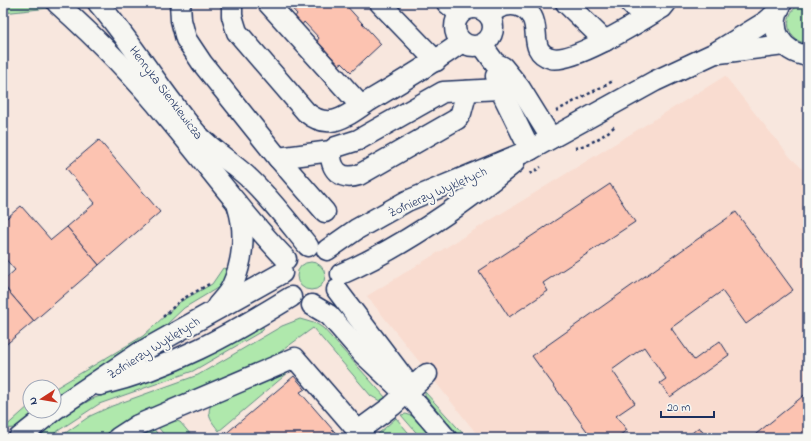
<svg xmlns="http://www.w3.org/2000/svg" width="811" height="441" viewBox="0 0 811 441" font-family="'Indie Flower',sans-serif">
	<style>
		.built { fill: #f9dcd0 }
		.green { fill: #afe8ac; stroke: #658c85 }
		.building { fill: #fcc3b1; stroke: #1b2f5e }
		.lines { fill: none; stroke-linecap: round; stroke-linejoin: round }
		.minor-casing { stroke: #1b2f5e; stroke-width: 23 }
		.path { stroke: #1b2f5e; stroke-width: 2.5; stroke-dasharray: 3 3; stroke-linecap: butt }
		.minor { stroke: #f6f6f2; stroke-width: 20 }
		.labels { text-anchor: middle; stroke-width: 4; stroke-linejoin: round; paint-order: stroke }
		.street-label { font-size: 13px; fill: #1b2f5e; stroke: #f6f6f2 }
	</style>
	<rect width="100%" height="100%" fill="#f8e7de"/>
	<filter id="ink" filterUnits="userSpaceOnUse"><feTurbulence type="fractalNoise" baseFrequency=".025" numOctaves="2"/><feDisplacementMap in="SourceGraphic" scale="8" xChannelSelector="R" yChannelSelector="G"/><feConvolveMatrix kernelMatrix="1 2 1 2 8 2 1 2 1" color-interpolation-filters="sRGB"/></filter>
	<g filter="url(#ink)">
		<path class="built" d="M 725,76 L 791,158 L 808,174 L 808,438 L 480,438 L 367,296 Z"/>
		<g class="green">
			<path d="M 3,3 L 46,3 L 49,8 L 3,13 Z"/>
			<path d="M 808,3 L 808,43 C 782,43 782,4 808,3 Z"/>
			<circle cx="311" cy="276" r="14"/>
			<path d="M 223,268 L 229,269 L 224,282 L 219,287 L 184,308 L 150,340 L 54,397 L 54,389 L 143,336 L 180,302 L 212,284 Z"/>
			<path d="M 300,319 L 317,324 L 323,328 L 386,398 L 380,401 L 371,396 L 313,328 L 276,355 L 118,428 L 104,438 L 58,438 L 90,416 L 112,406 L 198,375 L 282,326 Z"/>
			<path d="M 260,322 L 264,329 L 262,331 L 193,371 L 99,404 L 47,438 L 35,438 L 70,412 L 92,399 L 184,365 Z"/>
			<path d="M 284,371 L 289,372 L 219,431 C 212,422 205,415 212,403 Z"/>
			<path d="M 425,392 L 467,438 L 461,438 L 425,396 Z"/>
			<path d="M 30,405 L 30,411 L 36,411 L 14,428 L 3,429 Z"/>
			<path d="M 406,414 L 412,416 L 432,438 L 421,438 L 401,415 Z"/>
			<path d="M 396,418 L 413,438 L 389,438 L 386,434 L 381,438 L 377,438 L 378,434 Z"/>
			<path d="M 173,420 L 180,422 L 192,436 L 189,438 L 167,438 L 157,426 Z"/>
			<path d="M 153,428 L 160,437 L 159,438 L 135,438 Z"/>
		</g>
		<g class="building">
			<path d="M 287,3 L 344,3 L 381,44 L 351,72 L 342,63 L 339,65 L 317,41 L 319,38 L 304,22 L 302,25 L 295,17 L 297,14 Z"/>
			<path d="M 99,140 L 160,212 L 99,265 L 67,227 L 95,203 L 66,168 Z"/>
			<path d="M 610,184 L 635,222 L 543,283 L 548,291 L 509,317 L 479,271 Z"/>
			<path d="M 21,206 L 51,240 L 67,227 L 99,265 L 34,321 L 3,285 L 3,281 L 15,270 L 3,256 L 3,221 Z"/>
			<path d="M 736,212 L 793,290 L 746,324 L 722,291 L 671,328 L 694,360 L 720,341 L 729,355 L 670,397 L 660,383 L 666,379 L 644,347 L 612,370 L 635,403 L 616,416 L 627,430 L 616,438 L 592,438 L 532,356 Z"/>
			<path d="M 808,223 L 808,234 L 802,227 Z"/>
			<path d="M 3,285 L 34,321 L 3,347 Z"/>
			<path d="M 294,376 L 305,389 L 300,392 L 340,438 L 225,438 L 223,436 Z"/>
			<path d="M 808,392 L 808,438 L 760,438 L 756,434 Z"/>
			<path d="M 699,427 L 707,438 L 686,438 Z"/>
		</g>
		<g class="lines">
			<defs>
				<g id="minor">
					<path d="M 57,3 C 96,38 134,76 167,117 C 207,164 243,215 286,259"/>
					<path d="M 98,3 C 134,45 161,92 197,134 C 213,151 233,163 250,179 C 271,199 289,223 308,246"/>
					<path d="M 180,3 L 181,20 L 186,39 L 202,63 L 278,158 L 325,212"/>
					<path d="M 232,3 L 232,16 L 237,32 L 306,112 C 313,118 321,122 331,121 C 344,120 358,108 369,101 C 401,82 432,64 462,42"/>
					<path d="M 268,3 L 361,106"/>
					<path d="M 380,3 L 436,61"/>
					<path d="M 447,3 L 460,14"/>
					<path d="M 566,3 L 605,41"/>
					<path d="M 630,3 L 645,18"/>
					<path d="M 781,5 C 767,30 782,52 808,56"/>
					<circle cx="474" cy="27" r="19"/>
					<path d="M 489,15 C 502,3 521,0 532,17 C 540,31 529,52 551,58 C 572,64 642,20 662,8 L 666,3"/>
					<path d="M 482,45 L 495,63 L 503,67 L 520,88 L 551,138"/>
					<path d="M 719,53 L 784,45"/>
					<path d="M 496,76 L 500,89 L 530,150"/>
					<path d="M 331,151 C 330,169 340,181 359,175 L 457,119 L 461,113 L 467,91"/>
					<path d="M 278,158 L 331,151 L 336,147 L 358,140 L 443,92 L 500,89"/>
					<path d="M 327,250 L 357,229 L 407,201 L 530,150 L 655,81 L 713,54 L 767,21 L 778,11"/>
					<path d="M 341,274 C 403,247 461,206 514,163"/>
					<path d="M 337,290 L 406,381 L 407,385"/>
					<path d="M 312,305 L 329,315 L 363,354 L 398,387 L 407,393 L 446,438"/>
					<path d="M 217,306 C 222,300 229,293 232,286 C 243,262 246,232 238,207"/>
					<path d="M 100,385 C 172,368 229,335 291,297"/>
					<path d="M 54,410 L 139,353 L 282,273"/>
					<path d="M 358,431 L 392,406 L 427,374"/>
					<path d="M 19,438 L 53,411"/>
					<path d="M 118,438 L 138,425 L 295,358 L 364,438"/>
				</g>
			</defs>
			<use href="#minor" class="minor-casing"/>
			<g class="path">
				<path d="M 556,111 L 613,81"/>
				<path d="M 575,148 C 591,144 603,137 615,126"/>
				<path d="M 530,174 L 541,167"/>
				<path d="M 163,317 L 181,300 L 211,283"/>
			</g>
			<use href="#minor" class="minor"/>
		</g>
	</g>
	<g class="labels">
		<g class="street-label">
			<text transform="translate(167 92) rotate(53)" y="5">Henryka Sienkiewicza</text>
			<text transform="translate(437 191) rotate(-24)" y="5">Żołnierzy Wyklętych</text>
			<text transform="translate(153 347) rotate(-32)" y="5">Żołnierzy Wyklętych</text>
		</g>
	</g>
	<rect width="811" height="441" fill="none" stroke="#f6f6f2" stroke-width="16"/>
	<rect x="8" y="8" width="795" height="425" fill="none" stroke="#1b2f5e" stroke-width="1.5" filter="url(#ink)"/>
	<g transform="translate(42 399) rotate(258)"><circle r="19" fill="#f6f6f2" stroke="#9ea6b7"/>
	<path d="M0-3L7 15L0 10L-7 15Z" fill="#c8321e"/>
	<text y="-6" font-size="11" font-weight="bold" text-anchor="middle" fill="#1b2f5e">N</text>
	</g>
	<path d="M661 411v6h53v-6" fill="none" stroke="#1b2f5e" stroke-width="2"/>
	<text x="667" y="411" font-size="12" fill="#1b2f5e" stroke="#f6f6f2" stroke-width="3" paint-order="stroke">20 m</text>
</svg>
